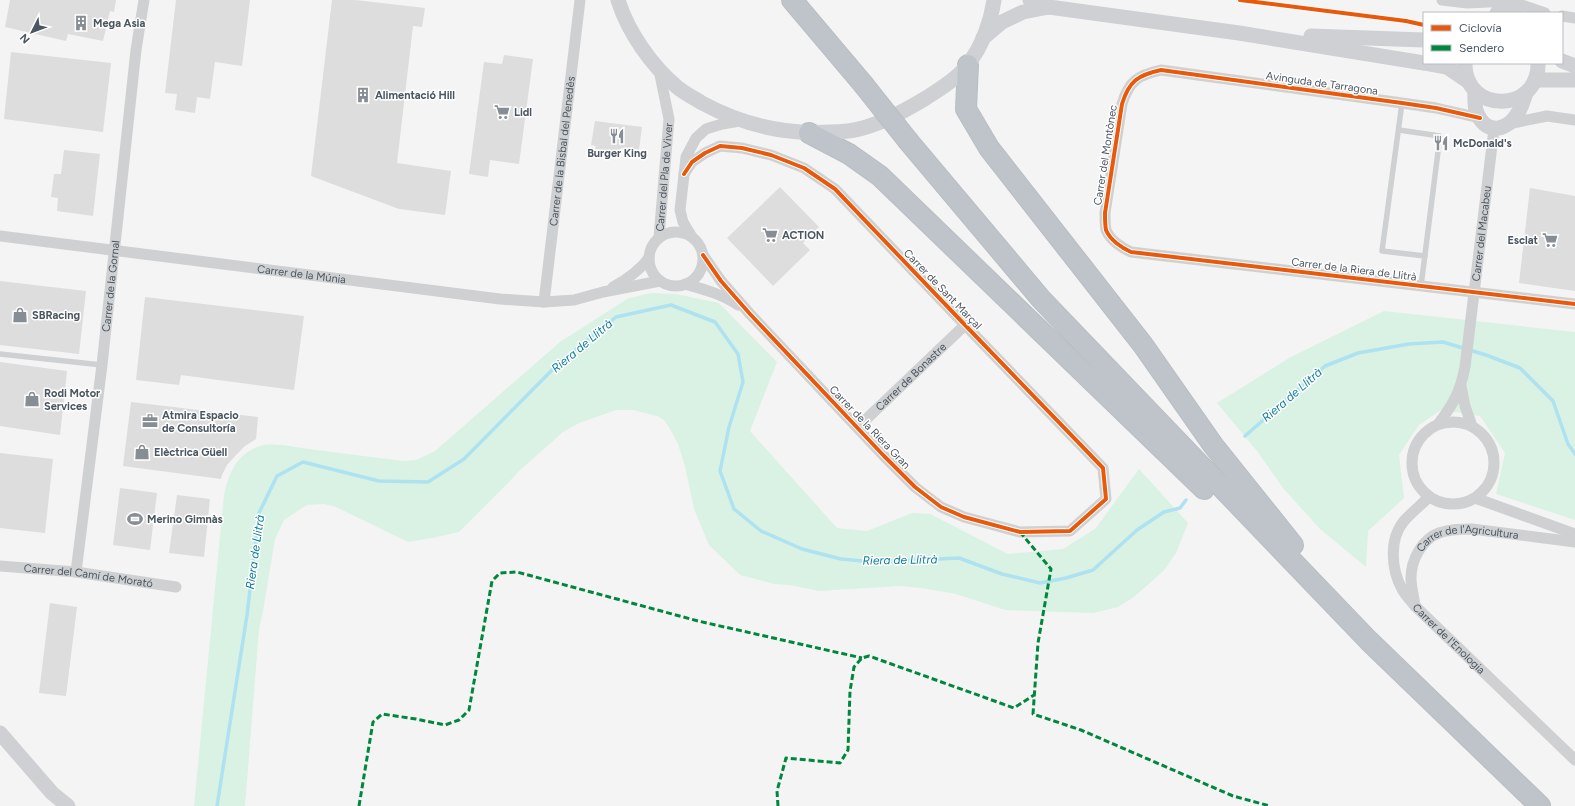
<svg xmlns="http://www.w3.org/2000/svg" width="1575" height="806" viewBox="0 0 1575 806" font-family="Figtree,sans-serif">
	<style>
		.green { fill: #d9f2e3 }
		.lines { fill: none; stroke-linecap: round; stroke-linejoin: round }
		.stream { stroke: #aee2f0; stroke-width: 3.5 }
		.building { fill: #ddddde }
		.highway-casing { stroke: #b9bec3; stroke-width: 22 }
		.lane { stroke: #ced0d2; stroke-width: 5.5 }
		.street { stroke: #ced0d2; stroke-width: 11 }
		.secondary { stroke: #ced0d4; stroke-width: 15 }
		.highway { stroke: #bec4c9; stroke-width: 20 }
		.highway-bridge-casing { stroke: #b9bec3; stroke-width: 22; stroke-linecap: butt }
		.highway-bridge { stroke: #bec4c9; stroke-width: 20 }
		.quiet { stroke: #00873e; stroke-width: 3; stroke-dasharray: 6 3; stroke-linecap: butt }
		.cycleway-casing { stroke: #fff; stroke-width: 6 }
		.cycleway { stroke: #e8590c; stroke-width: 4 }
		.labels { text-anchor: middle; stroke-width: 3; stroke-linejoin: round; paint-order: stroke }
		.poi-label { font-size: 11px; font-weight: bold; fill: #4a5661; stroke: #fff; text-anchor: start }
		.street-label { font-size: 11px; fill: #4a5661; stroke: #fff }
		.water-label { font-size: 12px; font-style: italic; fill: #0c7c9b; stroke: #fff }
	</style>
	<rect width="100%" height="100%" fill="#f4f4f4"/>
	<g class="green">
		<path d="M 650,293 L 676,294 L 719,303 L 777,362 L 750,431 L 837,528 L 867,531 L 912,513 L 930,514 L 1008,554 L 1063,549 L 1095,529 L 1139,469 L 1188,523 L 1176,553 L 1165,569 L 1159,575 L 1134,597 L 1118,607 L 1093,613 L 1005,610 L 956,594 L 921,588 L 900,586 L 819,591 L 790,585 L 774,584 L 740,575 L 709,545 L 694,509 L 685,466 L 678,444 L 669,427 L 664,420 L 657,416 L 633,410 L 616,410 L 579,423 L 563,432 L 518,472 L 509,482 L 459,532 L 432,538 L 408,542 L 336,507 L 324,504 L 307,505 L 284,520 L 275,539 L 263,611 L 259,629 L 245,806 L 194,806 L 224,495 C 229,473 236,454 260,446 C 273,442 295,447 309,449 C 340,453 371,457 403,461 L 416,460 L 435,451 L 560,342 L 627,299 Z"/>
		<path d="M 1384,311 L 1575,332 L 1575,520 L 1496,494 L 1505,453 L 1480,416 L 1441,410 L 1419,425 L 1399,455 L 1404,498 L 1368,531 L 1366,567 L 1320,529 L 1283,488 L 1257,451 L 1217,403 L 1289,358 Z"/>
	</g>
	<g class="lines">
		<g class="stream">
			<path d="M 1245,436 L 1325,366 L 1358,353 L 1409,344 L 1443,342 L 1486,355 L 1520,368 L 1553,401 L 1568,444 L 1575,454"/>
			<path d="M 217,806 L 247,615 L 259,513 L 277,476 L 303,462 L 379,481 L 428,482 L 464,459 L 559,363 L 616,317 L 671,305 L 715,322 L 738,354 L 743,382 L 729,427 L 720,471 L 734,509 L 761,531 L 802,549 L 841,559 L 874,562 L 959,558 L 1002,574 L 1040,583 L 1066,578 L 1093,570 L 1137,530 L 1164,512 L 1180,508 L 1186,500"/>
		</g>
	</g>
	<g class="building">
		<path d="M 10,0 L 116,0 L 114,12 L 110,11 L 103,41 L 68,34 L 66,41 L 5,27 Z"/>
		<path d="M 176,0 L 250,0 L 242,66 L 215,62 L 210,99 L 197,97 L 195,113 L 175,110 L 177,94 L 165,93 Z"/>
		<path d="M 332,0 L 355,0 L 425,8 L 422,27 L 413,26 L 397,163 L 451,171 L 445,215 L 399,209 L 311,176 Z"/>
		<path d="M 11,52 L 111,63 L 103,132 L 4,119 Z"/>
		<path d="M 504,55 L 533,59 L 519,164 L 490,160 L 488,177 L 469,174 L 484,62 L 502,64 Z"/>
		<path d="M 595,121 L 642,127 L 639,150 L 621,148 L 620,151 L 614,150 L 613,152 L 595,149 L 596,146 L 591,145 Z"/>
		<path d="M 64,150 L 100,154 L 93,216 L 57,211 L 58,198 L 51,197 L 54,174 L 61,174 Z"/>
		<path d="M 780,187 L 819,227 L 803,243 L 810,250 L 773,286 L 727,238 Z"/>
		<path d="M 1530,188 L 1575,196 L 1575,291 L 1519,283 Z"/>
		<path d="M 0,281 L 86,291 L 79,354 L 0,345 Z"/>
		<path d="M 145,297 L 304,316 L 294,390 L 181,375 L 179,385 L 136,380 Z"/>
		<path d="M 0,362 L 67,371 L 60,435 L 0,426 Z"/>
		<path d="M 131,402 L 258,417 L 256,439 L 245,446 L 236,455 L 227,465 L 222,475 L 221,479 L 123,466 Z"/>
		<path d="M 0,453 L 53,459 L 45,533 L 0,528 Z"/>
		<path d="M 120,488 L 157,493 L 150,550 L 113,545 Z"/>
		<path d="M 177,495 L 210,499 L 204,557 L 169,553 Z"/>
		<path d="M 50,603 L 77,607 L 66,696 L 39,693 Z"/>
	</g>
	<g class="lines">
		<defs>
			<g id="highway">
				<path d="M 792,0 L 863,84"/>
				<path d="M 968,65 L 966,109 L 989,148 L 1143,345 L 1213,445 L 1293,545"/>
				<path d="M 809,133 L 849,154 L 880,176 L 1204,489"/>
				<path d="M 909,142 L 1041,299 L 1369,641 L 1540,806"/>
			</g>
		</defs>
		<use href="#highway" class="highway-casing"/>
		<g class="lane">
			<path d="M 1402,103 L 1382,251 L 1425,256"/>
			<path d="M 1399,130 L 1440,136 L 1421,286"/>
			<path d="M 0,354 L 102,365"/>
		</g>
		<g class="street">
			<path d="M 1442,0 L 1467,3 L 1510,1 L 1545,13"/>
			<path d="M 1562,16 L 1575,18"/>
			<path d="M 1480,118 L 1436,108 L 1402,103 L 1161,70 C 1138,75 1129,81 1122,104 L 1105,213 C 1105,218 1105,225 1106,230 C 1110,240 1122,248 1131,252 L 1575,304"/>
			<path d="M 1508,124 L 1547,116 L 1575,120"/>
			<path d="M 684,174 L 692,162 L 705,153 L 720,146 L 742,148 L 771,155 L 804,168 L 835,189 L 965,325 L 1103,468 L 1106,499 L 1070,531 L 1020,532 L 964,517 L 941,507 L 915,487 L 884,456 L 750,314 L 721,281 L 703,255"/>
			<circle cx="676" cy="259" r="27"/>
			<path id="s1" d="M 0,236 L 500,299 L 544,302 L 574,300 L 603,292 L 660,281"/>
			<path id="s2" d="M 659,237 L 669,119 L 659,70"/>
			<path d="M 692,237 L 683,222 L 680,210 L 686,157 L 696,138 L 706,129 L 722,124 L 740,121"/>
			<path d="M 685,284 C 703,289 722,294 738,305"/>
			<path d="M 613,287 C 628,279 639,271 649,258"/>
			<path id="s3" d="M 544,302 L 580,0"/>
			<path d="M 1461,386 L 1465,406 L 1472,426"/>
			<circle cx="1453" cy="463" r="41"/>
			<path id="s4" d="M 1439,423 C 1454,403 1460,392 1465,367 L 1494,129"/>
			<path id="s5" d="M 858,427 L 965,325"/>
			<path id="s6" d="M 1429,497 C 1421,505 1412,512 1404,521 C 1389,539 1391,569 1402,589 C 1405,595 1411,601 1415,606 L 1575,760"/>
			<path d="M 1475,498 L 1575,534"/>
			<path id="s7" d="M 0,566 L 76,572 L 176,587"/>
			<path id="s8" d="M 76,572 L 102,365 L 136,50 L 144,0"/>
			<path id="s9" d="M 1415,606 C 1414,597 1411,587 1411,578 C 1411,560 1422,539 1439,533 C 1450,529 1461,529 1472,529 L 1575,542"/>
		</g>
		<g class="secondary">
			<path d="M 618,0 C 628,32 651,65 677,87 C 684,93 694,98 702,103 C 743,125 784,135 830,132 C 841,132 853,131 863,128 C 885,122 906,110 926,98 C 940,89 958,78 968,64 C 982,47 991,21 994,0"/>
			<path d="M 1030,0 L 1049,7 L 1239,33 L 1424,63"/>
			<path d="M 1497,13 L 1510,1 L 1516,13"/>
			<path d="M 1311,36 L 1424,40"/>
			<path d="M 983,38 L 1002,22 L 1023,12 L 1049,7"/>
			<path d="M 1562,61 L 1575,66"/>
			<path d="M 1425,63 L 1447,67 L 1469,82"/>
			<path d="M 1465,63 C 1464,114 1539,114 1538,63"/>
			<path d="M 1535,80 L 1575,80"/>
			<path d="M 1475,91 C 1475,98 1474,106 1477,113 C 1487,137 1509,130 1519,111 C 1522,106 1524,99 1526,93"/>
			<path d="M 0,733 L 52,793 L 68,806"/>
		</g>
		<use href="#highway" class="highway"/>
		<defs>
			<path id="highway-bridge" d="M 863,84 L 909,142"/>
		</defs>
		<use href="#highway-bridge" class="highway-bridge-casing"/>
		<use href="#highway-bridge" class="highway-bridge"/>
		<g class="quiet">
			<path d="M 1020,532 L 1051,569 L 1038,643 L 1033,714 L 1081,730 L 1233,796 L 1270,806"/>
			<path d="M 359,806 L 373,722 L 382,714 L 416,719 L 445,725 L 459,720 L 469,710 L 492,581 L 500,573 L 517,572 L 698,621 L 862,658"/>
			<path d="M 778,806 L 777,791 L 786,758 L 840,763 L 848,750 L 850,691 L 854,667 L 862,658 L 869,656 L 1014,708 L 1034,695"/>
		</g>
		<defs>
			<g id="cycleway">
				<path d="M 1240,0 L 1406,21 L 1424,25"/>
				<path d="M 1480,118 L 1436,108 L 1402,103 L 1161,70 C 1138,75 1129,81 1122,104 L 1105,213 C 1105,218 1105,225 1106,230 C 1110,240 1122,248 1131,252 L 1575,304"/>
				<path d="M 684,174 L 692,162 L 705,153 L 720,146 L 742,148 L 771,155 L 804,168 L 835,189 L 965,325 L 1103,468 L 1106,499 L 1070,531 L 1020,532 L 964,517 L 941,507 L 915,487 L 884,456 L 750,314 L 721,281 L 703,255"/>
			</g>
		</defs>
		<use href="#cycleway" class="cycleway-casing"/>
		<use href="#cycleway" class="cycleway"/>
	</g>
	<defs>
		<symbol id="building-bare" viewBox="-9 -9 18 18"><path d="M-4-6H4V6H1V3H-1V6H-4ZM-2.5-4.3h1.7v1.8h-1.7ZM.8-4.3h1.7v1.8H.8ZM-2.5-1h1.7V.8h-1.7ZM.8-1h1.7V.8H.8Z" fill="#868d94" stroke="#fff" stroke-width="2.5" paint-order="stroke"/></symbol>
		<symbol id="supermarket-bare" viewBox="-9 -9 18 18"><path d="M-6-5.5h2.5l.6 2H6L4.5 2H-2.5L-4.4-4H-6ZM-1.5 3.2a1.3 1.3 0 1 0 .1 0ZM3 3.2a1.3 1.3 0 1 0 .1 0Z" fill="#868d94" stroke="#fff" stroke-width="2.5" paint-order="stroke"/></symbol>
		<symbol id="restaurant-bare" viewBox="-9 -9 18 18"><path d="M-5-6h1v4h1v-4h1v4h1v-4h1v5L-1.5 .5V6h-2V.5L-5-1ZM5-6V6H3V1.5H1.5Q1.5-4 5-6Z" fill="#868d94" stroke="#fff" stroke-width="2.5" paint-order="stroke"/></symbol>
		<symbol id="shop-bare" viewBox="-9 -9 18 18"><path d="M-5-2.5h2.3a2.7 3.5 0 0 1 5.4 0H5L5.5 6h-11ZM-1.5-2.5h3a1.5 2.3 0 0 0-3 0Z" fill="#868d94" stroke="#fff" stroke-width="2.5" paint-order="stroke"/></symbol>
		<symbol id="office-bare" viewBox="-9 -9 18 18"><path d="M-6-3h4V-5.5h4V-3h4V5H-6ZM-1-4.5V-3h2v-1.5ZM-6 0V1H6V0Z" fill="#868d94" stroke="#fff" stroke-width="2.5" paint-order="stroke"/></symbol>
		<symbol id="stadium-bare" viewBox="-9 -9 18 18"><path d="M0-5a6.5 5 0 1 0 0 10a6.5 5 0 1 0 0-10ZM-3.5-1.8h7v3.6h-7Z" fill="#868d94" stroke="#fff" stroke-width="2.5" paint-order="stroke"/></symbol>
	</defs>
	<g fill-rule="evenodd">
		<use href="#building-bare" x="70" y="12" width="22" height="22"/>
		<use href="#building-bare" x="352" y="84" width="22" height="22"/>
		<use href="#supermarket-bare" x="491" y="101" width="22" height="22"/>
		<use href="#restaurant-bare" x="606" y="125" width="22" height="22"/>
		<use href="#restaurant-bare" x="1430" y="132" width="22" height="22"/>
		<use href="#supermarket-bare" x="759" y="224" width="22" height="22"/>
		<use href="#supermarket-bare" x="1539" y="229" width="22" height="22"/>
		<use href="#shop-bare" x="9" y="304" width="22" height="22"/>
		<use href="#shop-bare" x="21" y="388" width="22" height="22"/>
		<use href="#office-bare" x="139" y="410" width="22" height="22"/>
		<use href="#shop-bare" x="131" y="441" width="22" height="22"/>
		<use href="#stadium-bare" x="124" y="508" width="22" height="22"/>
	</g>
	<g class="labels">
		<g class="poi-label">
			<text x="93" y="27">Mega Asia</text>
			<text x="375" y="99">Alimentació Hill</text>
			<text x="514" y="116">Lidl</text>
			<text x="1453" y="147">McDonald's</text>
			<text x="617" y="157" text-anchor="middle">Burger King</text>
			<text x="782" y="239">ACTION</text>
			<text x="1538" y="244" text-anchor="end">Esclat</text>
			<text x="32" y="319">SBRacing</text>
			<text x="44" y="397">Rodi Motor<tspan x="44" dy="13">Services</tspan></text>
			<text x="162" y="419">Atmira Espacio<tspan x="162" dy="13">de Consultoría</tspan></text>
			<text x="154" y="456">Elèctrica Güell</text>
			<text x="147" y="523">Merino Gimnàs</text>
		</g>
		<g class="street-label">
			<text transform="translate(1322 83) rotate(8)" y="4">Avinguda de Tarragona</text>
			<text dy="4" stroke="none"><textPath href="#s3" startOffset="152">Carrer de la Bisbal del Penedès</textPath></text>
			<text transform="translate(1105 155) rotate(-81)" y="4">Carrer del Montònec</text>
			<text dy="4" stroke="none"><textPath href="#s2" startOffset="60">Carrer del Pla de Viver</textPath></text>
			<text dy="4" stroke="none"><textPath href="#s4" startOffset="197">Carrer del Macabeu</textPath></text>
			<text transform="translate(1354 269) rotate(7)" y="4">Carrer de la Riera de Llitrà</text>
			<text dy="4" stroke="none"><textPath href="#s1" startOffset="304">Carrer de la Múnia</textPath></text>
			<text dy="4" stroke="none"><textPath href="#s8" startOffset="288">Carrer de la Gornal</textPath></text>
			<text transform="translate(943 289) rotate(46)" y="4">Carrer de Sant Marçal</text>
			<text dy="4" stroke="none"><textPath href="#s5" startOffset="73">Carrer de Bonastre</textPath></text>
			<text transform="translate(870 427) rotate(46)" y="4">Carrer de la Riera Gran</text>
			<text dy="4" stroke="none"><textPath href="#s9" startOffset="111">Carrer de l'Agricultura</textPath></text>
			<text dy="4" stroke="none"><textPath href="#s7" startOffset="89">Carrer del Camí de Morató</textPath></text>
			<text dy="4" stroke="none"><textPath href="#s6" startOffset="175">Carrer de l'Enologia</textPath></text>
		</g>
		<g class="water-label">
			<text transform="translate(582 346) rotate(-40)" y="4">Riera de Llitrà</text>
			<text transform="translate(1292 395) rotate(-41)" y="4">Riera de Llitrà</text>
			<text transform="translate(255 552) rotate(-82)" y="4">Riera de Llitrà</text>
			<text transform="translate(900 560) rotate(-1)" y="4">Riera de Llitrà</text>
		</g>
	</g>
	<rect x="1423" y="12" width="140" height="52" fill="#ffffff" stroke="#b7bbc0"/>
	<rect x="1431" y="25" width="20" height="6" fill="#e8590c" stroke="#b7bbc0"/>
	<text x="1459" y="32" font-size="12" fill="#4a5661">Ciclovía</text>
	<rect x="1431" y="45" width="20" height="6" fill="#00873e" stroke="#b7bbc0"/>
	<text x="1459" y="52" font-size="12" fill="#4a5661">Sendero</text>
	<g transform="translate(32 32) rotate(228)" stroke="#ffffff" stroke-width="3" paint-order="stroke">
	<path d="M0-3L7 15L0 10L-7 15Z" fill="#4a5661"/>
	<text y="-6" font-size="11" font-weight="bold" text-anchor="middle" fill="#4a5661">N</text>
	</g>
</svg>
